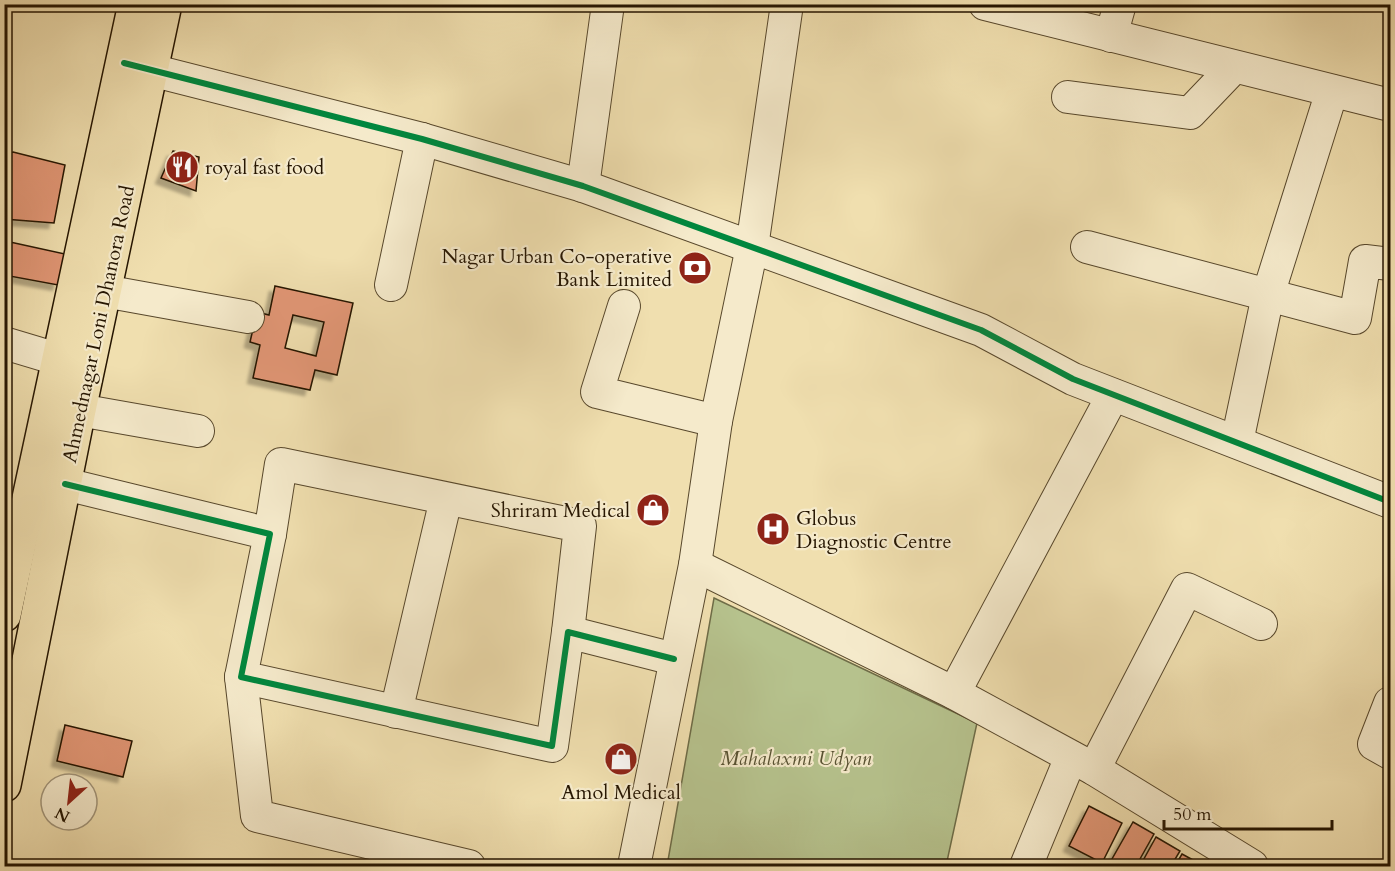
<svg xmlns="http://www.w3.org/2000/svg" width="1395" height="871" viewBox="0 0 1395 871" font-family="Cardo,serif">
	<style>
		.green { fill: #b6c28d; stroke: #6e6c47; stroke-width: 1.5 }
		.building { fill: #e19674; stroke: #251501; stroke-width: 1.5; fill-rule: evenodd; filter: url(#shadow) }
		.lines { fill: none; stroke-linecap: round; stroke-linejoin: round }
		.minor-casing { stroke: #58482c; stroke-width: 34 }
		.major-casing { stroke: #251501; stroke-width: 36 }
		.minor { stroke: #f5eacb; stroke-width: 32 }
		.major { stroke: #f0dfaf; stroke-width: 33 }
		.cycleway-casing { stroke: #f5eacb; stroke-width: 10 }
		.cycleway { stroke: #00873e; stroke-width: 6 }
		.labels { text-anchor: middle; stroke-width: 4.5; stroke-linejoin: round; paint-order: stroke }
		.poi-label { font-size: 20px; fill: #251501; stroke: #f5eacb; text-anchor: start }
		.street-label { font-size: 20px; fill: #251501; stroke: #f5eacb }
		.park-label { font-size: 20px; font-style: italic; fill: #585232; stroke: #f5eacb }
	</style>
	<defs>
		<filter id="shadow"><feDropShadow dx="-5.5" dy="5.5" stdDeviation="1.5" flood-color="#0004"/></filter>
	</defs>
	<rect width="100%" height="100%" fill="#f0dfaf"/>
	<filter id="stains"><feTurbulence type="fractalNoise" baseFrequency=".00333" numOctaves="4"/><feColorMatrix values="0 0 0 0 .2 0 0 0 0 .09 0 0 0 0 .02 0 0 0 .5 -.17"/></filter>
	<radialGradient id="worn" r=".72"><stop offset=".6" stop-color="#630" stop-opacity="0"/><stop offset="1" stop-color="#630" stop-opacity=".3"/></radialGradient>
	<path class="green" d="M 714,598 L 977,723 L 946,866 L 667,866 Z"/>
	<g class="building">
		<path d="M 173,151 L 199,157 L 196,191 L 161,178 Z"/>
		<path d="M 13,152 L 65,165 L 54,223 L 4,219 L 4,155 Z"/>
		<path d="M 10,242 L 65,254 L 58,285 L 4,275 Z"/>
		<path d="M 275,286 L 353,303 L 337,375 L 315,370 L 310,390 L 253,378 L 260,345 L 250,342 L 257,312 L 269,315 ZM 293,315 L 324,322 L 316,356 L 285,348 Z"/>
		<path d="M 65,725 L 132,741 L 123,777 L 57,761 Z"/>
		<path d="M 1089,806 L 1122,823 L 1102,863 L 1069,846 Z"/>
		<path d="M 1133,822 L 1154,834 L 1136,866 L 1108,866 Z"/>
		<path d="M 1156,837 L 1180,851 L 1171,866 L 1140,866 Z"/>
		<path d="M 1182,854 L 1204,866 L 1175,866 Z"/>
	</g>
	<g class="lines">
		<defs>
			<g id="minor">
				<path d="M 985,4 L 1390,105"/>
				<path d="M 1111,36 L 1120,4"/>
				<path d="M 127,64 L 422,139 L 583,186 L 981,330 L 1073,379 L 1390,502"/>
				<path d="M 1068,97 L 1190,113 L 1234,67"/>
				<path d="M 583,186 L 608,4"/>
				<path d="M 1087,247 L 1355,318 L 1365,261 L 1390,264"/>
				<path d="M 391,285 L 422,139"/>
				<path d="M 104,291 L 248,317"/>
				<path d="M 624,306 L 597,392 L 716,421"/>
				<path d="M 4,343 L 84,367"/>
				<path d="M 79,410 L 198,431"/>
				<path d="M 1237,442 L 1268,295 L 1332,91"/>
				<path d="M 65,484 L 270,534 L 241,677 L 552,746 L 568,632 L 674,659"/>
				<path d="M 270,534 L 281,464 L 580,526 L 568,632"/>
				<path d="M 695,565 L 954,693 L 1094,769 L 1252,866"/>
				<path d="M 241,677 L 257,816 L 469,866"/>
				<path d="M 954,693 L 1113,395"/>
				<path d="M 1390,703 L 1374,744 L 1390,753"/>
				<path d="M 396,712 L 446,499"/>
				<path d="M 1094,769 L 1187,589 L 1261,624"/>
				<path d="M 634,866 L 695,565 L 716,421 L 752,247 L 787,4"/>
				<path d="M 1026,866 L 1071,757"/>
			</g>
			<g id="major">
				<path d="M 4,615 L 135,4"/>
				<path d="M 4,785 L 79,410 L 165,4"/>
			</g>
		</defs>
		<use href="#minor" class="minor-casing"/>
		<use href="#major" class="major-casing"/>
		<use href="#minor" class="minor"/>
		<use href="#major" class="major"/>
		<defs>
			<g id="cycleway">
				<path d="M 124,63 L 422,139 L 583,186 L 981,330 L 1073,379 L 1390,502"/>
				<path d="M 65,484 L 270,534 L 241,677 L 552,746 L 568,632 L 674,659"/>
			</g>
		</defs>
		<use href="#cycleway" class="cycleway-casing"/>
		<use href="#cycleway" class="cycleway"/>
	</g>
	<defs>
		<symbol id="restaurant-disc" viewBox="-11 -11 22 22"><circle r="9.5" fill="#8f2418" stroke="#f5eacb"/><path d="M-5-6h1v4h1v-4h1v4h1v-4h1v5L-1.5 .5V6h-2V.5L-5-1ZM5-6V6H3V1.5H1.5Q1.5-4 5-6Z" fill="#fff"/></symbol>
		<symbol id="bank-disc" viewBox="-11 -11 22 22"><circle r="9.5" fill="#8f2418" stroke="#f5eacb"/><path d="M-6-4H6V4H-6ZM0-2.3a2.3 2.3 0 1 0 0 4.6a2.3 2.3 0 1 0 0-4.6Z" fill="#fff"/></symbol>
		<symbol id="shop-disc" viewBox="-11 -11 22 22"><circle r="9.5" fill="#8f2418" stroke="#f5eacb"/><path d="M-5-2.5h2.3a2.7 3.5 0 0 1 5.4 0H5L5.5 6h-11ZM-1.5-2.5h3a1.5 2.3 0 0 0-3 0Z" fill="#fff"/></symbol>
		<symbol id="hospital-disc" viewBox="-11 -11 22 22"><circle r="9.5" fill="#8f2418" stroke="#f5eacb"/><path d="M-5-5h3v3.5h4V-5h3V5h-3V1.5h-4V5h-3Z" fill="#fff"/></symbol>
	</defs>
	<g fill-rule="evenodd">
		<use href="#restaurant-disc" x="163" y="148" width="38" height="38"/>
		<use href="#bank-disc" x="676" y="249" width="38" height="38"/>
		<use href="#shop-disc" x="634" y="491" width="38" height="38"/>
		<use href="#hospital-disc" x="754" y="510" width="38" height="38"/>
		<use href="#shop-disc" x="602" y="740" width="38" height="38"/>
	</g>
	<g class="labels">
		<g class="poi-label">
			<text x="205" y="174">royal fast food</text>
			<text x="672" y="263" text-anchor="end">Nagar Urban Co-operative<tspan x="672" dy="23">Bank Limited</tspan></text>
			<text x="630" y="517" text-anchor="end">Shriram Medical</text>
			<text x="796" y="525">Globus<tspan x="796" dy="23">Diagnostic Centre</tspan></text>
			<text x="621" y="799" text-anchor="middle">Amol Medical</text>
		</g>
		<g class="street-label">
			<text transform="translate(98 324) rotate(-78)" y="7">Ahmednagar Loni Dhanora Road</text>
		</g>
		<g class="park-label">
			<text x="796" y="765">Mahalaxmi Udyan</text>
		</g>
	</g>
	<rect width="1395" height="871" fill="none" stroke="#f0dfaf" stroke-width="24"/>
	<rect x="6" y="6" width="1383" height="859" fill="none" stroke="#251501" stroke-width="3"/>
	<rect x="12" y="12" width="1371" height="847" fill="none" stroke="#251501" stroke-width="1.5"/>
	<g transform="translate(69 802) rotate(207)"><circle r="28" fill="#f5eacb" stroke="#a2957a" stroke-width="1.5"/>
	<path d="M0-4.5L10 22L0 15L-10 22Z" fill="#8f2418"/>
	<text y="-9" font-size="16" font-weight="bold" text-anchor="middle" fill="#251501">N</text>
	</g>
	<path d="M1164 820v9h168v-9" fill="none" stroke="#251501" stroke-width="3"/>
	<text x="1173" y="820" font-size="18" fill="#251501" stroke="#f5eacb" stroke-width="4.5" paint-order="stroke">50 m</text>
	<rect width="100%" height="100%" filter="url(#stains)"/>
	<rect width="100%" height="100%" fill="url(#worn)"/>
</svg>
